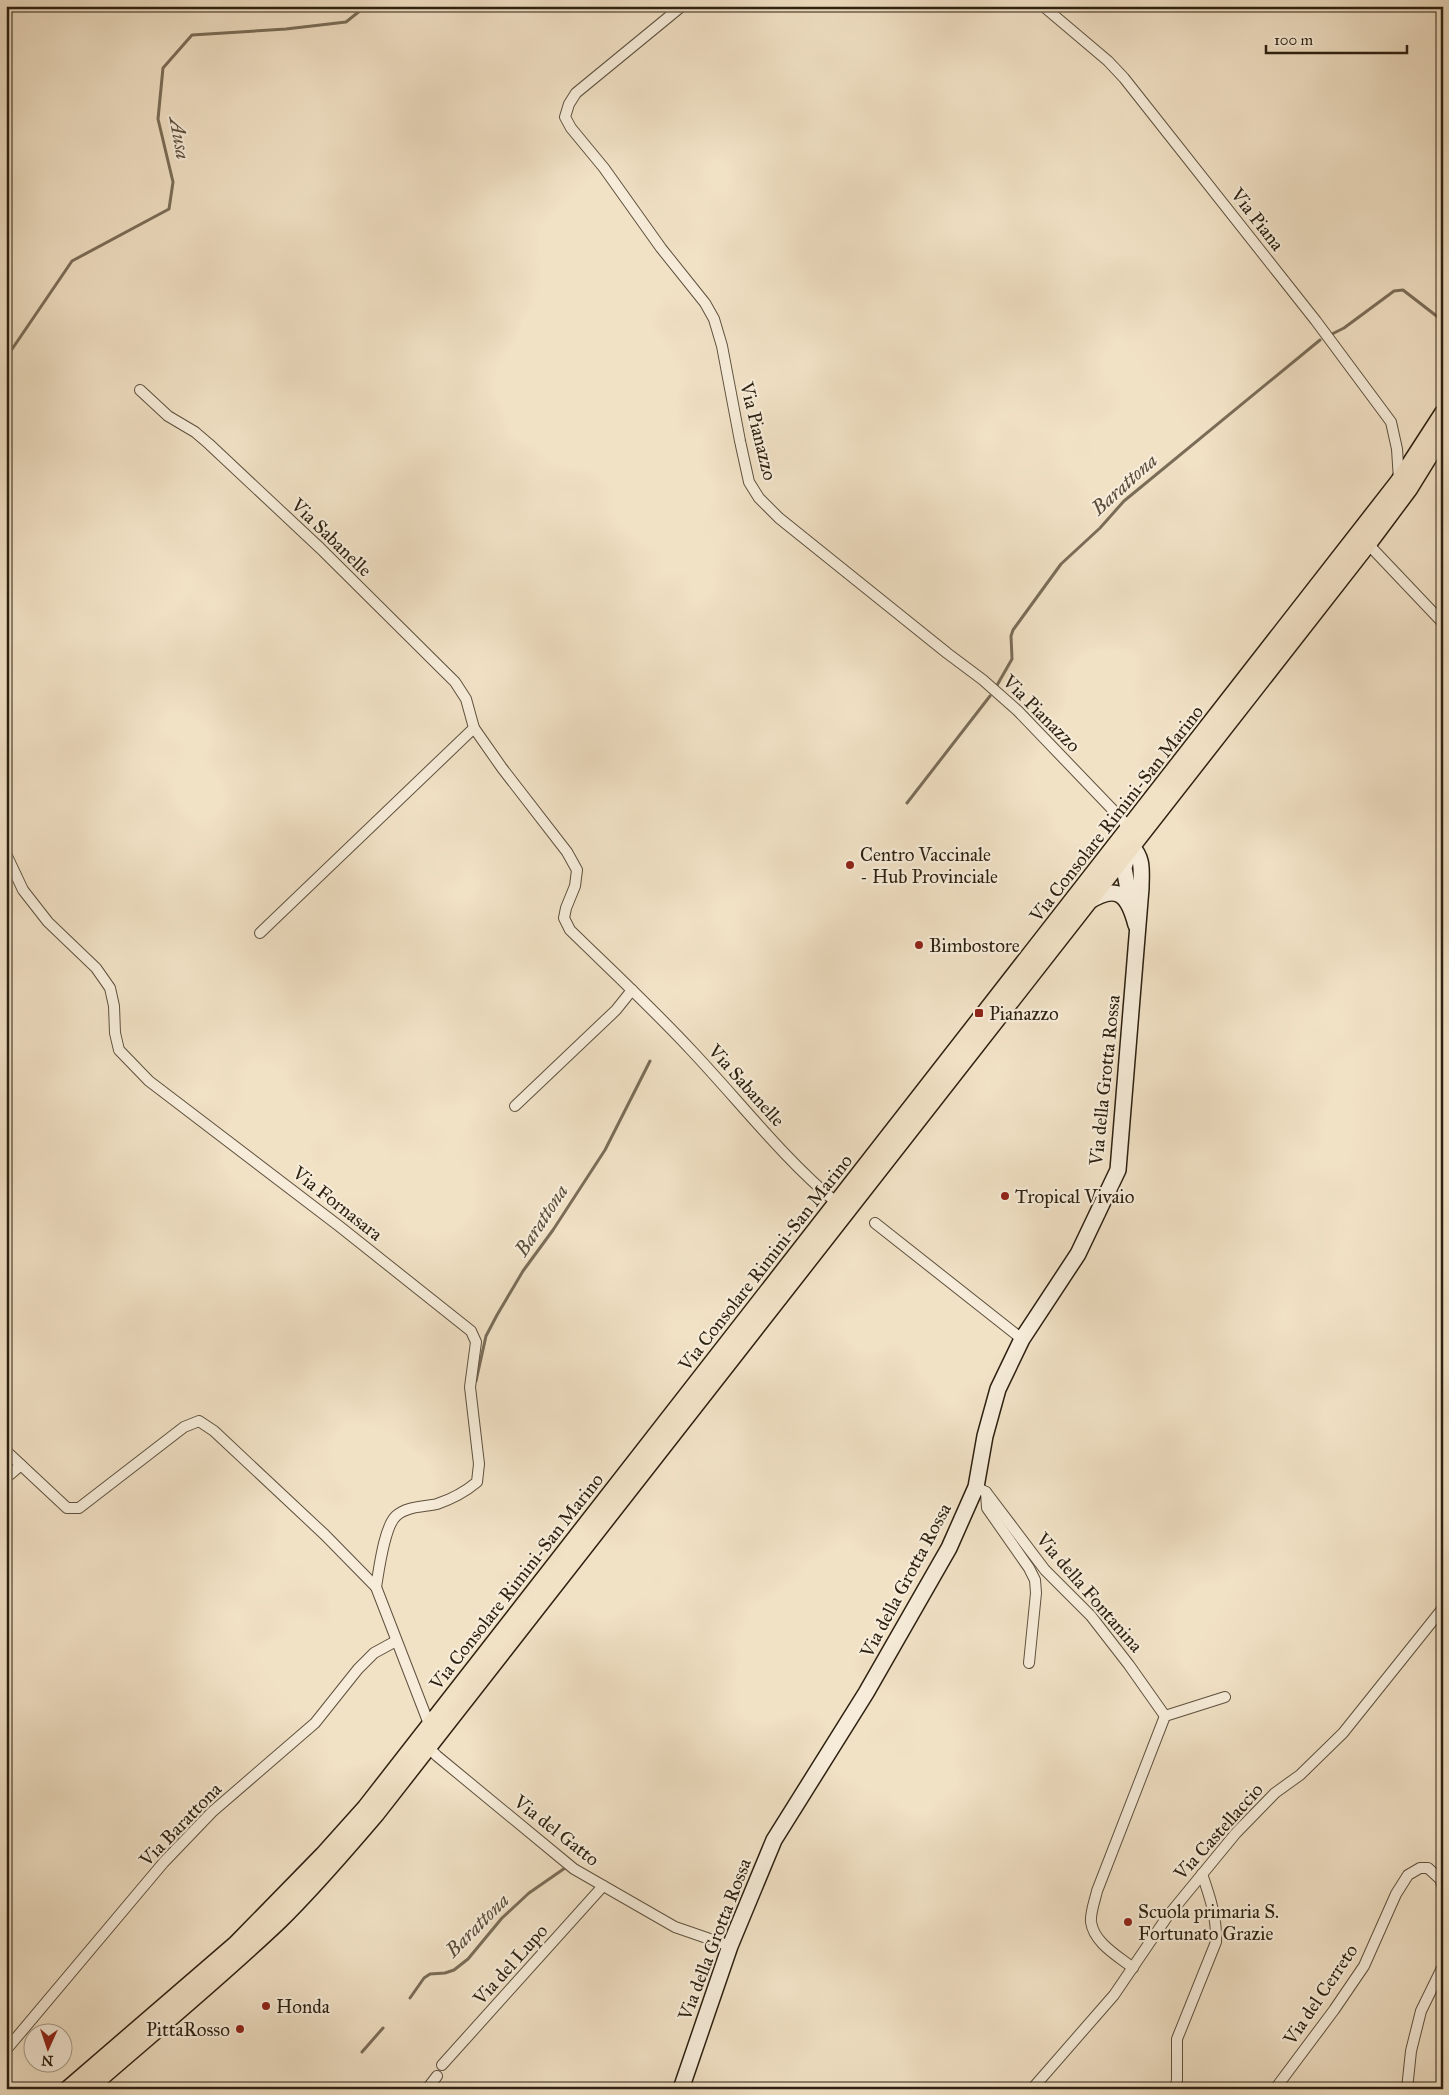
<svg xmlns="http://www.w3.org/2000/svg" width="1449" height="2095" viewBox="0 0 1449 2095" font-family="'IM FELL Great Primer',serif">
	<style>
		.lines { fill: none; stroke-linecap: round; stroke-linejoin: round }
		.stream { stroke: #7a6d58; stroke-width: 3 }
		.street-casing { stroke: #5e513e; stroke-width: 12 }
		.secondary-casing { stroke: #2d2111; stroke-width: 18 }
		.primary-casing { stroke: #2d2111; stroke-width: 19 }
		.street { stroke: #f6ecd9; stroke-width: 10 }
		.secondary { stroke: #f6ecd9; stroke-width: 15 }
		.primary { stroke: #f1e1c5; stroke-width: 16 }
		.poi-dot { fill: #8f2418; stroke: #f6ecd9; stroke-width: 2 }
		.labels { text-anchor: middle; stroke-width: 4.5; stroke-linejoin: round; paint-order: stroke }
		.street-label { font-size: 19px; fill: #2d2111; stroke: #f6ecd9 }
		.poi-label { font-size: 19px; fill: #2d2111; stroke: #f6ecd9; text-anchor: start }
		.water-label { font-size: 20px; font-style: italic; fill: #5a4d3b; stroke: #f6ecd9 }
	</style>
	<rect width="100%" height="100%" fill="#f1e1c5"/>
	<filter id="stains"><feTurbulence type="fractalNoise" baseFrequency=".004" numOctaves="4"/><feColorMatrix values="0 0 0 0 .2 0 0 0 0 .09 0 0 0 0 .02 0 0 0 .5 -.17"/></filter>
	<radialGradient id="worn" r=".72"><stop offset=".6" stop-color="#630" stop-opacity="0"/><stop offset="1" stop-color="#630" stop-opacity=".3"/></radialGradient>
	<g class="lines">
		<g class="stream">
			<path d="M 1330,335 L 1344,328 L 1394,291 L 1403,290 L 1443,321"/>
			<path d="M 6,358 L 72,261 L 169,209 L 173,182 L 158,119 L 163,68 L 192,35 L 286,29 L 346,22 L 366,6"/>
			<path d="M 996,687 L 1012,659 L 1011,636 L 1013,630 L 1061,564 L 1100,528 L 1124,501 L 1320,340"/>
			<path d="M 907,803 L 990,696"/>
			<path d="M 476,1381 L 486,1336 L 497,1315 L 523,1271 L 553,1230 L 605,1150 L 650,1061"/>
			<path d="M 410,1998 L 424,1978 L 430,1974 L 445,1973 L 454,1970 L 468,1959 L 502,1918 L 529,1893 L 565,1868"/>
			<path d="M 362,2052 L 383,2028"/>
		</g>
		<defs>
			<g id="street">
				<path d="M 682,6 L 576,93 L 569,104 L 565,117 L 571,128 L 604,168 L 661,248 L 705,303 L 714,319 L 722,346 L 740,441 L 749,482 L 759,498 L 779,518 L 947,653 L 983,680 L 1018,711 L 1113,810 L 1124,822 L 1128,830"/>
				<path d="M 1043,6 L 1108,61 L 1124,78 L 1316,321 L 1391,422 L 1397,449 L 1399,480"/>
				<path d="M 140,390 L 168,416 L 195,432 L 209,444 L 320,548 L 455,682 L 466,699 L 474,728 L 502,768 L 567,852 L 577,870 L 575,886 L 566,908 L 564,918 L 570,930 C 611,970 653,1009 692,1051 C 740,1102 783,1158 837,1203"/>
				<path d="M 1368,544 L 1443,623"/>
				<path d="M 6,854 L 23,890 L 48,922 L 96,968 L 110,988 L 114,1006 L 115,1033 L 119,1050 L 149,1081 L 339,1226 L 471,1331 L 476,1342 L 470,1387 L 479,1464 L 477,1482 C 465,1492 452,1499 437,1504 C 424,1507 407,1506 396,1516 C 384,1527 379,1570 376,1587"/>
				<path d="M 260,933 L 474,728"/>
				<path d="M 515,1106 L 616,1010 L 632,990"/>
				<path d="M 875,1223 L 1022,1339"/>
				<path d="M 6,1451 L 67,1508 L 79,1508 L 184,1427 L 199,1421 L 214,1431 L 325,1535 L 376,1587 L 429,1724 L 429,1728"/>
				<path d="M 6,1478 L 21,1465"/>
				<path d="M 976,1487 L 986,1492 L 1045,1570 L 1091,1616 L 1129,1665 L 1165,1716"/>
				<path d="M 986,1492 L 987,1508 L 1029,1568 L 1035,1580 L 1036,1593 L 1029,1663"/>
				<path d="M 429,1743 L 429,1748 L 437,1756 L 574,1869 L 675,1927 L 730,1946"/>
				<path d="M 1133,1968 C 1118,1956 1094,1943 1091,1922 C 1090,1913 1095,1900 1097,1891 L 1165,1716 L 1225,1697"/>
				<path d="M 6,2050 L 164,1862 L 212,1812 L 315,1723 L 358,1669 L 374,1653 L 396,1641"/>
				<path d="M 442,2065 L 603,1886"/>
				<path d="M 427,2089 L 437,2076"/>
				<path d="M 1032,2089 L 1114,1995 L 1167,1917 L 1236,1833 L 1275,1793 L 1300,1775 L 1343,1733 L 1443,1608"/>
				<path d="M 1175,2089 L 1177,2080 L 1177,2039 L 1216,1942 C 1217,1918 1210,1897 1202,1874"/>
				<path d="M 1275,2089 L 1334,2010 L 1364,1966 L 1396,1894 L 1408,1875 L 1420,1868 L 1428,1868 L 1440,1879 L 1443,1887"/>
				<path d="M 1407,2089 L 1411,2051 L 1421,2011 L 1443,1966"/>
			</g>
			<g id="secondary">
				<path d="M 1129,850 L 1124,868 L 1131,906"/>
				<path d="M 1088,902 C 1118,883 1128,895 1136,925"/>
				<path d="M 681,2089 L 730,1946 L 774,1840 L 866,1693 L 949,1548 L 976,1487 L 985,1436 L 998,1389 L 1022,1339 L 1078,1254 L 1118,1170 L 1141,888 C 1141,872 1144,858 1131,846"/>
			</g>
			<g id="primary">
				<path d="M 68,2089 L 236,1944 L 323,1855 L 366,1807 L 1399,481 L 1443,413"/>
				<path d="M 88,2089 C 152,2033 218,1979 279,1921 C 314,1887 345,1850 376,1814 L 1368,544 L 1409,489 L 1443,434"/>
			</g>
		</defs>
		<use href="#street" class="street-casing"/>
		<use href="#secondary" class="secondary-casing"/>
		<use href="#primary" class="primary-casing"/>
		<use href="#street" class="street"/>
		<use href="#secondary" class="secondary"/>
		<use href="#primary" class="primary"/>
	</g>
	<g class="poi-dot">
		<circle cx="850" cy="865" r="5"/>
		<circle cx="919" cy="945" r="5"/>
		<rect x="974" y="1008" width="10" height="10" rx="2.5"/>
		<circle cx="1005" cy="1196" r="5"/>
		<circle cx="1128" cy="1922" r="5"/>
		<circle cx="266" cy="2006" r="5"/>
		<circle cx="240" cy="2029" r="5"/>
	</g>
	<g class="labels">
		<g class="street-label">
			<text transform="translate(1258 219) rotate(52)" y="7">Via Piana</text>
			<text transform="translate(759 431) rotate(76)" y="7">Via Pianazzo</text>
			<text transform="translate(332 537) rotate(44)" y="7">Via Sabanelle</text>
			<text transform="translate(1042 713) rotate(45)" y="7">Via Pianazzo</text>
			<text transform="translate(1116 813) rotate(-52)" y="7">Via Consolare Rimini-San Marino</text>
			<text transform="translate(1104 1080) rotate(-84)" y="7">Via della Grotta Rossa</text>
			<text transform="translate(747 1085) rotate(48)" y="7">Via Sabanelle</text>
			<text transform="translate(338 1203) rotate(38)" y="7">Via Fornasara</text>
			<text transform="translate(765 1262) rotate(-52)" y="7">Via Consolare Rimini-San Marino</text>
			<text transform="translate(905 1580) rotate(-62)" y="7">Via della Grotta Rossa</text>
			<text transform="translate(516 1581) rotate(-52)" y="7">Via Consolare Rimini-San Marino</text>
			<text transform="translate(1090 1592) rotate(49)" y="7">Via della Fontanina</text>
			<text transform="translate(180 1824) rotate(-46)" y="7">Via Barattona</text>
			<text transform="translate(557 1830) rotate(38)" y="7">Via del Gatto</text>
			<text transform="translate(1218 1831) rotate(-48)" y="7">Via Castellaccio</text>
			<text transform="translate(714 1939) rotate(-69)" y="7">Via della Grotta Rossa</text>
			<text transform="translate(510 1964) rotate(-48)" y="7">Via del Lupo</text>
			<text transform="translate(1320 1994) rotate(-56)" y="7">Via del Cerreto</text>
		</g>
		<g class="poi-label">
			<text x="860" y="861">Centro Vaccinale<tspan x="860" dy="22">- Hub Provinciale</tspan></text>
			<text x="929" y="952">Bimbostore</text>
			<text x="989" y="1020">Pianazzo</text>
			<text x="1015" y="1203">Tropical Vivaio</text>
			<text x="1138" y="1918">Scuola primaria S.<tspan x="1138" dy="22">Fortunato Grazie</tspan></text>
			<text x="276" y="2013">Honda</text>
			<text x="230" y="2036" text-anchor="end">PittaRosso</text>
		</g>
		<g class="water-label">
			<text transform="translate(180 138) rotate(80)" y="7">Ausa</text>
			<text transform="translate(1124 484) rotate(-42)" y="7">Barattona</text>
			<text transform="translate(541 1220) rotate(-57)" y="7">Barattona</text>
			<text transform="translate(477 1925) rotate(-45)" y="7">Barattona</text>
		</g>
	</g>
	<rect width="1449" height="2095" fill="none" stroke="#f1e1c5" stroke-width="25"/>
	<rect x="8" y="8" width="1434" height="2080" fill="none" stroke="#2d2111" stroke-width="2.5"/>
	<rect x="12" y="12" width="1424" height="2070" fill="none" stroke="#2d2111"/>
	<g transform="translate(48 2048) rotate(183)"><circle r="24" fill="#f6ecd9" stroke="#a69b89"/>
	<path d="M0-4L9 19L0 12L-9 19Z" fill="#8f2418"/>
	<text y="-8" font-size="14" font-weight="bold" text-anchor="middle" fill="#2d2111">N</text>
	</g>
	<path d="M1266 45v8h141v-8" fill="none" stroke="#2d2111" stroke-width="2.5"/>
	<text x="1274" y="45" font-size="15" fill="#2d2111" stroke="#f6ecd9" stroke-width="4" paint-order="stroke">100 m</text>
	<rect width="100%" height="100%" filter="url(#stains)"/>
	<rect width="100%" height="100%" fill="url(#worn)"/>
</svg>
